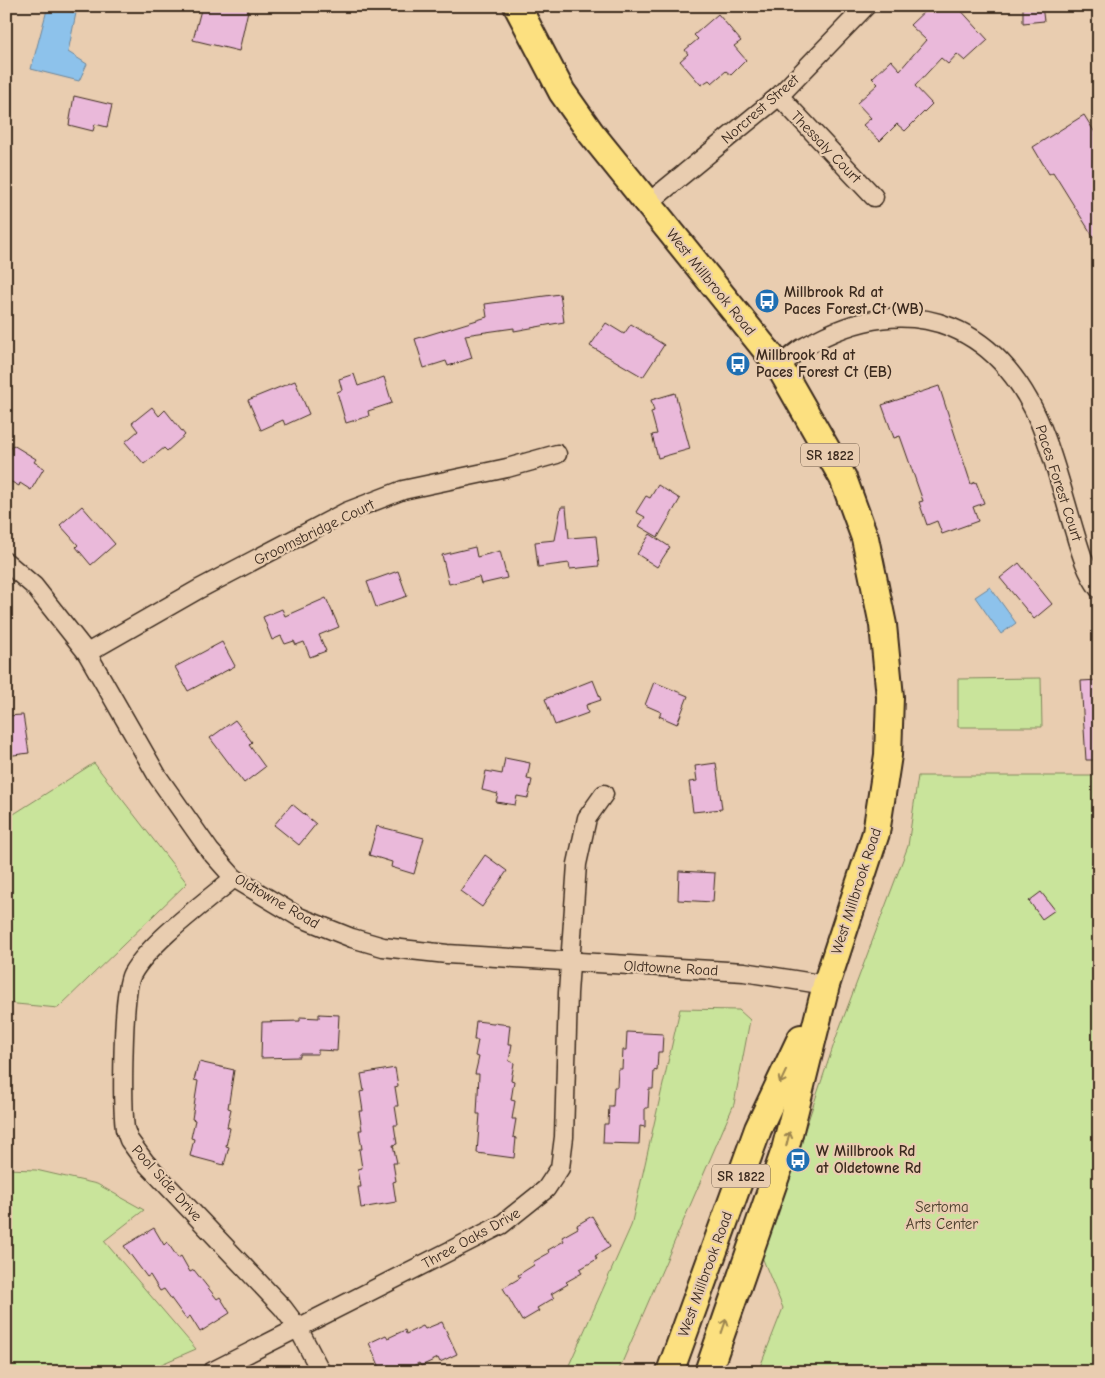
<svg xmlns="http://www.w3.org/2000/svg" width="1105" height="1378" viewBox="0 0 1105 1378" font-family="'Comic Neue',sans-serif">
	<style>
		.green { fill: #c9e49b; stroke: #82875c }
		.water { fill: #8dc2eb; stroke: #6c8599 }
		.building { fill: #eab9da; stroke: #3b2a1e }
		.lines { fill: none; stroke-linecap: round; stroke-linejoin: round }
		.minor-casing { stroke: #3b2a1e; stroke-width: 21 }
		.primary-casing { stroke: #3b2a1e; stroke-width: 30 }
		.minor { stroke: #e9cdb0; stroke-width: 18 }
		.primary { stroke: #fce080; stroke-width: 26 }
		.oneway { stroke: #9c854f }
		.labels { text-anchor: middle; stroke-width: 4.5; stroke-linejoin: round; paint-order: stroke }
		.shield { fill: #e9cdb0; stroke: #6f5b4a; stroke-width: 1 }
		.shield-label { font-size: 14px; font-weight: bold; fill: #3b2a1e }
		.street-label { font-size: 15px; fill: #3b2a1e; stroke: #e9cdb0 }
		.poi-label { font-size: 15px; font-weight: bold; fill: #3b2a1e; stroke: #e9cdb0; text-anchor: start }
		.park-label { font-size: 15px; fill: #493d2a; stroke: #e9cdb0 }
	</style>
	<rect width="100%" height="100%" fill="#e9cdb0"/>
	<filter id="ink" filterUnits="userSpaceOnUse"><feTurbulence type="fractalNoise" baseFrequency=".02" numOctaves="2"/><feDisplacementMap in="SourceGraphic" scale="10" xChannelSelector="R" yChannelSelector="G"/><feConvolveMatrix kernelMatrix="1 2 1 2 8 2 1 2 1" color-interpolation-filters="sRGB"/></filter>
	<g filter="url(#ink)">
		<g class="green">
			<path d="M 1041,678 L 1042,727 L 958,727 L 958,679 Z"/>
			<path d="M 94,763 L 187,883 L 58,1008 L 6,1003 L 6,819 Z"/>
			<path d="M 918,776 L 1099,776 L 1099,1372 L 758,1372 L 783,1308 L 762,1257 L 837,1035 L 908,846 Z"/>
			<path d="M 680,1009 L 739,1010 L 750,1020 L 734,1104 L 618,1372 L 566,1372 L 631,1226 Z"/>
			<path d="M 6,1169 L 36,1170 L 97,1184 L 144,1210 L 104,1241 L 196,1349 L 143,1372 L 6,1372 Z"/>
		</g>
		<g class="water">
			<path d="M 48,6 L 76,13 L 68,52 L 87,64 L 79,81 L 31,69 Z"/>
			<path d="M 990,587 L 1016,623 L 1001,634 L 975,597 Z"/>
		</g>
		<g class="building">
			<path d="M 202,6 L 249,6 L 239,51 L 193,40 Z"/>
			<path d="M 930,6 L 957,6 L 988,40 L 965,61 L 957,54 L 948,64 L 941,58 L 915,86 L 932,104 L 905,131 L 897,124 L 880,141 L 863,125 L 871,118 L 857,103 L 878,84 L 872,78 L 891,60 L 900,70 L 926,40 L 910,25 Z"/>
			<path d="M 1023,6 L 1042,6 L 1044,21 L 1023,23 Z"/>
			<path d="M 718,14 L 741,41 L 734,46 L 746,60 L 731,75 L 726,71 L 712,83 L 709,80 L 701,85 L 680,61 L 688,54 L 685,50 L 698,39 L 694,35 Z"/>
			<path d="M 74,96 L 112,105 L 107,127 L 95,124 L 93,131 L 69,125 Z"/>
			<path d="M 1084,115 L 1099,139 L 1099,246 L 1053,172 L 1049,174 L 1033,147 Z"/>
			<path d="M 560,294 L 564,322 L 514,331 L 514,328 L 465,335 L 472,358 L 448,366 L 446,361 L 424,368 L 415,339 L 487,317 L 485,304 Z"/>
			<path d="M 606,323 L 624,334 L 631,324 L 664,345 L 643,377 L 590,346 Z"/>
			<path d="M 354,374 L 358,386 L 384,377 L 392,403 L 368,411 L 369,416 L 346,423 L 337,392 L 342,390 L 339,379 Z"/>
			<path d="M 295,381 L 309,414 L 285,425 L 283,420 L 261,430 L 248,400 Z"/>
			<path d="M 939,386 L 971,484 L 976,482 L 984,503 L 973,507 L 978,521 L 942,534 L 937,521 L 927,525 L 919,502 L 923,501 L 900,436 L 894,438 L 882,405 Z"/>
			<path d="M 675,393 L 690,449 L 658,458 L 652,435 L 657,434 L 651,412 L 654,411 L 651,400 Z"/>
			<path d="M 152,407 L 159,416 L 165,410 L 185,435 L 167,451 L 164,448 L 144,464 L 125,442 L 138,431 L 132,423 Z"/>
			<path d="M 13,445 L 36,459 L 34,462 L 44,468 L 31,490 L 20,483 L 19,486 L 6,479 L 6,456 Z"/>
			<path d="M 658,485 L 680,499 L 658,537 L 639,526 L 645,517 L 636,512 L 646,496 L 650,498 Z"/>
			<path d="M 82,506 L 115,544 L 91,565 L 76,547 L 78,545 L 60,525 Z"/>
			<path d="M 561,507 L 566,507 L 569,538 L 596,536 L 599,566 L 570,569 L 569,563 L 538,567 L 535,542 L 555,540 Z"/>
			<path d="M 650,534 L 670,547 L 657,567 L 637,554 Z"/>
			<path d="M 475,547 L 477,557 L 500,551 L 507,578 L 481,584 L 479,577 L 449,584 L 442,555 Z"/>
			<path d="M 1019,563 L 1052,604 L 1034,619 L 1000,578 Z"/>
			<path d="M 398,571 L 407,596 L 376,607 L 367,582 Z"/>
			<path d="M 326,598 L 339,627 L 319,635 L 326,651 L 310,657 L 304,642 L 296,645 L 294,641 L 285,644 L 281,636 L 272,640 L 263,617 L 282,609 L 285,616 Z"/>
			<path d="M 222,642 L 235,666 L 188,691 L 175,667 Z"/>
			<path d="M 593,680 L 601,700 L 586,705 L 588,713 L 555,725 L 545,699 Z"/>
			<path d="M 1099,680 L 1099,760 L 1086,760 L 1081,681 Z"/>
			<path d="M 654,682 L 688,696 L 677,724 L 659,716 L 661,712 L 645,705 Z"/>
			<path d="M 23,715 L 29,753 L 6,756 L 6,716 Z"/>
			<path d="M 235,720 L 252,742 L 249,745 L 265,767 L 244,783 L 210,738 Z"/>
			<path d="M 505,758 L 530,763 L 527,779 L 532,780 L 528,798 L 517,796 L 515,805 L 496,802 L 498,794 L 482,790 L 486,771 L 502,774 Z"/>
			<path d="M 716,763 L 722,809 L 693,812 L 689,782 L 697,781 L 695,766 Z"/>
			<path d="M 292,804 L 316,824 L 299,845 L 274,825 Z"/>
			<path d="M 377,826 L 424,838 L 414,874 L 391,867 L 392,862 L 369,855 Z"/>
			<path d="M 485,855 L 507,871 L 482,907 L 460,891 Z"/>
			<path d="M 679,871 L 715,873 L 713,902 L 678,900 Z"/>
			<path d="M 1041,892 L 1055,910 L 1042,919 L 1029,901 Z"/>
			<path d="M 319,1014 L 339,1015 L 337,1051 L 318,1050 L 318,1054 L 300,1054 L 300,1057 L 261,1058 L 262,1022 L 300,1021 L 300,1017 L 319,1018 Z"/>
			<path d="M 476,1021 L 510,1025 L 508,1044 L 512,1044 L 509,1061 L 514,1063 L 511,1080 L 514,1081 L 511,1100 L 515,1101 L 512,1119 L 516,1119 L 513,1137 L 516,1138 L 514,1158 L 477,1153 L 480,1114 L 477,1114 L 479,1074 L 475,1074 L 479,1057 L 475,1056 L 478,1040 L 474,1040 Z"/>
			<path d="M 627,1032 L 663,1034 L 662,1052 L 658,1052 L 657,1071 L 654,1070 L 653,1089 L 649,1089 L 648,1108 L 645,1108 L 645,1127 L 640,1126 L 639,1144 L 603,1143 L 604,1124 L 608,1124 L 609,1106 L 613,1106 L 614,1087 L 617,1087 L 618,1069 L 622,1069 L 623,1050 L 626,1050 Z"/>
			<path d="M 199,1062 L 234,1070 L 228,1108 L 231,1109 L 227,1127 L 230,1128 L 226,1146 L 229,1147 L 224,1165 L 190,1156 L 194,1139 L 191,1138 L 195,1120 L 192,1119 L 198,1081 L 194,1080 Z"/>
			<path d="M 395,1068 L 398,1086 L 395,1087 L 398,1106 L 395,1106 L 398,1125 L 394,1125 L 397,1144 L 393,1145 L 397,1163 L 393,1163 L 396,1181 L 393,1182 L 396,1202 L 361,1208 L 358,1187 L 361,1187 L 358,1169 L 362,1168 L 359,1149 L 362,1149 L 359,1130 L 362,1130 L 359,1111 L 363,1111 L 360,1092 L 364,1091 L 361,1074 Z"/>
			<path d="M 592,1216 L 610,1247 L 595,1256 L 597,1259 L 580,1269 L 582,1273 L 566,1282 L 568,1284 L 551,1294 L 554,1298 L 537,1308 L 539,1311 L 522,1321 L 503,1288 L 520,1278 L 518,1275 L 534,1265 L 533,1262 L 549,1253 L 548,1250 L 564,1241 L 562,1237 L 578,1228 L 577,1225 Z"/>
			<path d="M 154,1228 L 164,1245 L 167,1242 L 178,1258 L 181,1256 L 190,1272 L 194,1270 L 217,1299 L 220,1297 L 230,1313 L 200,1332 L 190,1316 L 186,1319 L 164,1289 L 160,1291 L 150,1275 L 147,1277 L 124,1246 Z"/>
			<path d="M 442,1322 L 457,1354 L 440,1362 L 438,1358 L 421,1366 L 419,1363 L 401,1372 L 382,1372 L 369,1343 L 386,1335 L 388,1338 L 405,1330 L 406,1334 L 423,1326 L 425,1329 Z"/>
		</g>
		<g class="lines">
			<defs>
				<g id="minor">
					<path d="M 779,96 L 874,197"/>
					<path d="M 647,204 L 779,96 L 866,6"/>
					<path d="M 779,366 C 788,360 796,351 806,346 C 912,284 1007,327 1046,439 C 1057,469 1065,500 1074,530 C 1080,550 1086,572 1099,589"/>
					<path d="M 6,562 L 34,586 L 87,653 L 158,777 L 210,851 L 234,878 L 299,917 L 352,938 L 383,947 L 447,954 L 744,972 L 826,985"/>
					<path d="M 87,653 L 199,589 L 346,512 L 403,490 L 507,468 L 557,454"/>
					<path d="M 234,878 C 204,903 150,942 132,974 C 122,992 122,1105 125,1129 L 129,1140 L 145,1162 L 283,1308 L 298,1328 L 321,1372"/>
					<path d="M 211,1372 L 501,1225 L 546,1189 L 560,1168 L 564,1137 L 568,993 L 577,864 L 587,818 L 604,794"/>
				</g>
				<g id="primary">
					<path d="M 517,6 L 562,92 L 591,133 L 779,366 L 843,478 L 865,538 L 883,625 L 890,697 L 888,755 L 876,833 L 826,985 L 785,1150 L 708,1372"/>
					<path d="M 670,1372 L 758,1129 L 801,1038"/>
				</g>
			</defs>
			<use href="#minor" class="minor-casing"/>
			<use href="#primary" class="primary-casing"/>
			<use href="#minor" class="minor"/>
			<use href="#primary" class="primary"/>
		</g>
		<defs><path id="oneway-shaft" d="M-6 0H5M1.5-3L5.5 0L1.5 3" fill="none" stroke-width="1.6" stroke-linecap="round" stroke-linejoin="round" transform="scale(1.25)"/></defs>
		<g class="oneway">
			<use href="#oneway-shaft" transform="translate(783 1077) rotate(115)"/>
			<use href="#oneway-shaft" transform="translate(788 1139) rotate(-76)"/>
			<use href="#oneway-shaft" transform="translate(724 1326) rotate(-71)"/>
		</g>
	</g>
	<defs>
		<symbol id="bus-disc" viewBox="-11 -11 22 22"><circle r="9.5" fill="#1f6fb2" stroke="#e9cdb0"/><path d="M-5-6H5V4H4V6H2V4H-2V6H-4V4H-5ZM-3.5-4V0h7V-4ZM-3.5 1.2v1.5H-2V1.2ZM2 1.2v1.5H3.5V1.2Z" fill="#fff"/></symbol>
	</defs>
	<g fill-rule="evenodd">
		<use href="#bus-disc" x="753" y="287" width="28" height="28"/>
		<use href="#bus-disc" x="724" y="350" width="28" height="28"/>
		<use href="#bus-disc" x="784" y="1146" width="28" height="28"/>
	</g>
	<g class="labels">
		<g class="shield">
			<rect x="801" y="443.5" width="58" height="23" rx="4"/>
			<rect x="712" y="1164.5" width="58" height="23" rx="4"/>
		</g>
		<g class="shield-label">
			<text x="830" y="460">SR 1822</text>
			<text x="741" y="1181">SR 1822</text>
		</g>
		<g class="street-label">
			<text transform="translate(760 109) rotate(-41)" y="5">Norcrest Street</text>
			<text transform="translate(826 147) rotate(46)" y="5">Thessaly Court</text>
			<text transform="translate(711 282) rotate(51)" y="5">West Millbrook Road</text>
			<text transform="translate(1059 483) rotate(72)" y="5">Paces Forest Court</text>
			<text transform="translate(314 532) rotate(-26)" y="5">Groomsbridge Court</text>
			<text transform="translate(856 891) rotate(-72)" y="5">West Millbrook Road</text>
			<text transform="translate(277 901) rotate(30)" y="5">Oldtowne Road</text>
			<text transform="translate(671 968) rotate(3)" y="5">Oldtowne Road</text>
			<text transform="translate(167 1183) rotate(48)" y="5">Pool Side Drive</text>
			<text transform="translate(471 1238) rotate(-29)" y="5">Three Oaks Drive</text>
			<text transform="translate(705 1274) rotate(-70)" y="5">West Millbrook Road</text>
		</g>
		<g class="poi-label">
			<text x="784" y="297">Millbrook Rd at<tspan x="784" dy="17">Paces Forest Ct (WB)</tspan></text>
			<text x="756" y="360">Millbrook Rd at<tspan x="756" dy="17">Paces Forest Ct (EB)</tspan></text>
			<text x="816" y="1156">W Millbrook Rd<tspan x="816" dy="17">at Oldetowne Rd</tspan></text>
		</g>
		<g class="park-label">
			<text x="942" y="1212">Sertoma<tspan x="942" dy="17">Arts Center</tspan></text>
		</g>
	</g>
	<rect width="1105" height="1378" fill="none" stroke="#e9cdb0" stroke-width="25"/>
	<rect x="12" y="12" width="1080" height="1353" fill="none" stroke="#3b2a1e" stroke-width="2" filter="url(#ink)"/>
</svg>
